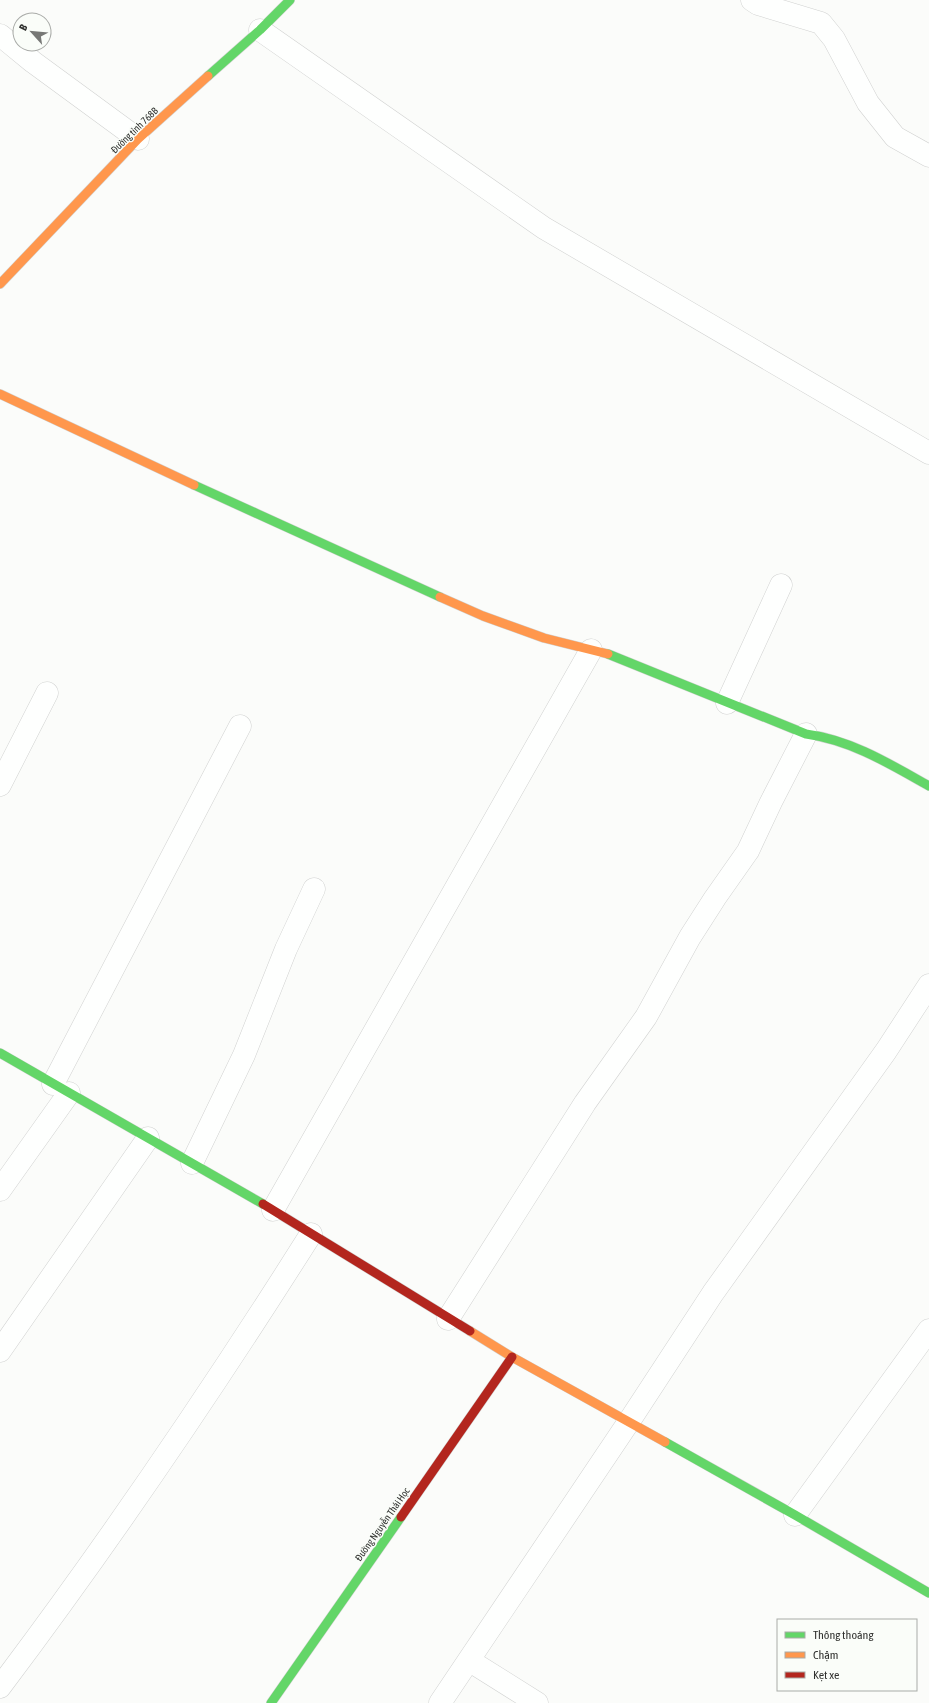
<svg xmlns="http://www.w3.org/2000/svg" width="929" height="1703" viewBox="0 0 929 1703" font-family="'Asap Condensed',sans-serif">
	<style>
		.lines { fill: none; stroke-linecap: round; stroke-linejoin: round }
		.street-casing { stroke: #d1d2d1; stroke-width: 23 }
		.fast-casing { stroke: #d1d2d1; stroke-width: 10 }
		.slow-casing { stroke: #d1d2d1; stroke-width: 10 }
		.jam-casing { stroke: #d1d2d1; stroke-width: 10 }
		.street { stroke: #fefffe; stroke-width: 22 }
		.fast { stroke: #63d668; stroke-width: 9 }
		.slow { stroke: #ff974d; stroke-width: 9 }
		.jam { stroke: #b3261e; stroke-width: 9 }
		.labels { text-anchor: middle; stroke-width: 3; stroke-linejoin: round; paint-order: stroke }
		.street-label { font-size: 10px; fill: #30312f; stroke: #fafdf9 }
	</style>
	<rect width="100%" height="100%" fill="#fbfcfa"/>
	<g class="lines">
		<defs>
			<g id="street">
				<path d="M 752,0 L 758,4 L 821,23 L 834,39 L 868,103 L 895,137 L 929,156"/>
				<path d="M 260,30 L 544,228 L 929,453"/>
				<path d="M 0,35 L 33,62 L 138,139"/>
				<path d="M 727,703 L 781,585"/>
				<path d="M 0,785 L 47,693"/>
				<path d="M 53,1084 L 240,726"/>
				<path d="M 192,1163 L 244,1055 L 286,949 L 314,889"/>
				<path d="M 0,1190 L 69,1093"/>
				<path d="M 273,1210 L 591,650"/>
				<path d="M 448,1319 L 585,1103 L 646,1017 L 690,937 L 715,898 L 748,851 L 771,802 L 806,734"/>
				<path d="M 0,1351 L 148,1138"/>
				<path d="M 795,1515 L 929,1330"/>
				<path d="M 470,1661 L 537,1703"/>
				<path d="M 0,1687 C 110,1541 213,1389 311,1234"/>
				<path d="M 440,1703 L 628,1423 L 713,1293 L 886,1051 L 929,985"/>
			</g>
			<g id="fast">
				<path d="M 208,76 L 260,30 L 290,0"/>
				<path d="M 194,485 L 440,597"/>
				<path d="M 608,654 L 806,734 C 851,740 890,764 929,786"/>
				<path d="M 0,1053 L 263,1204"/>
				<path d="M 665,1442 L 795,1515 L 929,1593"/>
				<path d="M 271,1703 L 401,1517"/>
			</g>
			<g id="slow">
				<path d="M 0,284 L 138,139 L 208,76"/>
				<path d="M 0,394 L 194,485"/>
				<path d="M 440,597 L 483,616 L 544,638 L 608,654"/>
				<path d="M 470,1331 L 512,1357 L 665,1442"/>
			</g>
			<g id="jam">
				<path d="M 263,1204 L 470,1331"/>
				<path d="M 401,1517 L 512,1357"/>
			</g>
		</defs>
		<use href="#street" class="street-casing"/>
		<use href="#fast" class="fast-casing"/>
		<use href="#slow" class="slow-casing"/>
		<use href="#jam" class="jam-casing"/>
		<use href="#street" class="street"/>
		<use href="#fast" class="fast"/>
		<use href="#slow" class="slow"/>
		<use href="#jam" class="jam"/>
	</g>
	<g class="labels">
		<g class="street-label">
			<text transform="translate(134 130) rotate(-44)" y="4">Đường tỉnh 768B</text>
			<text transform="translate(382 1524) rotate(-55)" y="4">Đường Nguyễn Thái Học</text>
		</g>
	</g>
	<rect x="777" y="1619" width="140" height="72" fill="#fafdf9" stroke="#a9aba8"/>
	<rect x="785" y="1632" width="20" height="6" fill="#63d668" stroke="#a9aba8"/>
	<text x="813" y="1639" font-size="12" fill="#30312f">Thông thoáng</text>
	<rect x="785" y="1652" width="20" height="6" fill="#ff974d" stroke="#a9aba8"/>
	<text x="813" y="1659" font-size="12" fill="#30312f">Chậm</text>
	<rect x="785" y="1672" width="20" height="6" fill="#b3261e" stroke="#a9aba8"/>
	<text x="813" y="1679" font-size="12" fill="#30312f">Kẹt xe</text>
	<g transform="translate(32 32) rotate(297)"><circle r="19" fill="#fafdf9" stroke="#a9aba8"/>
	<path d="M0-3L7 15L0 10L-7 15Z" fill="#777876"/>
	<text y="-6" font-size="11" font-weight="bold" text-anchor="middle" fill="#30312f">B</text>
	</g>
</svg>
